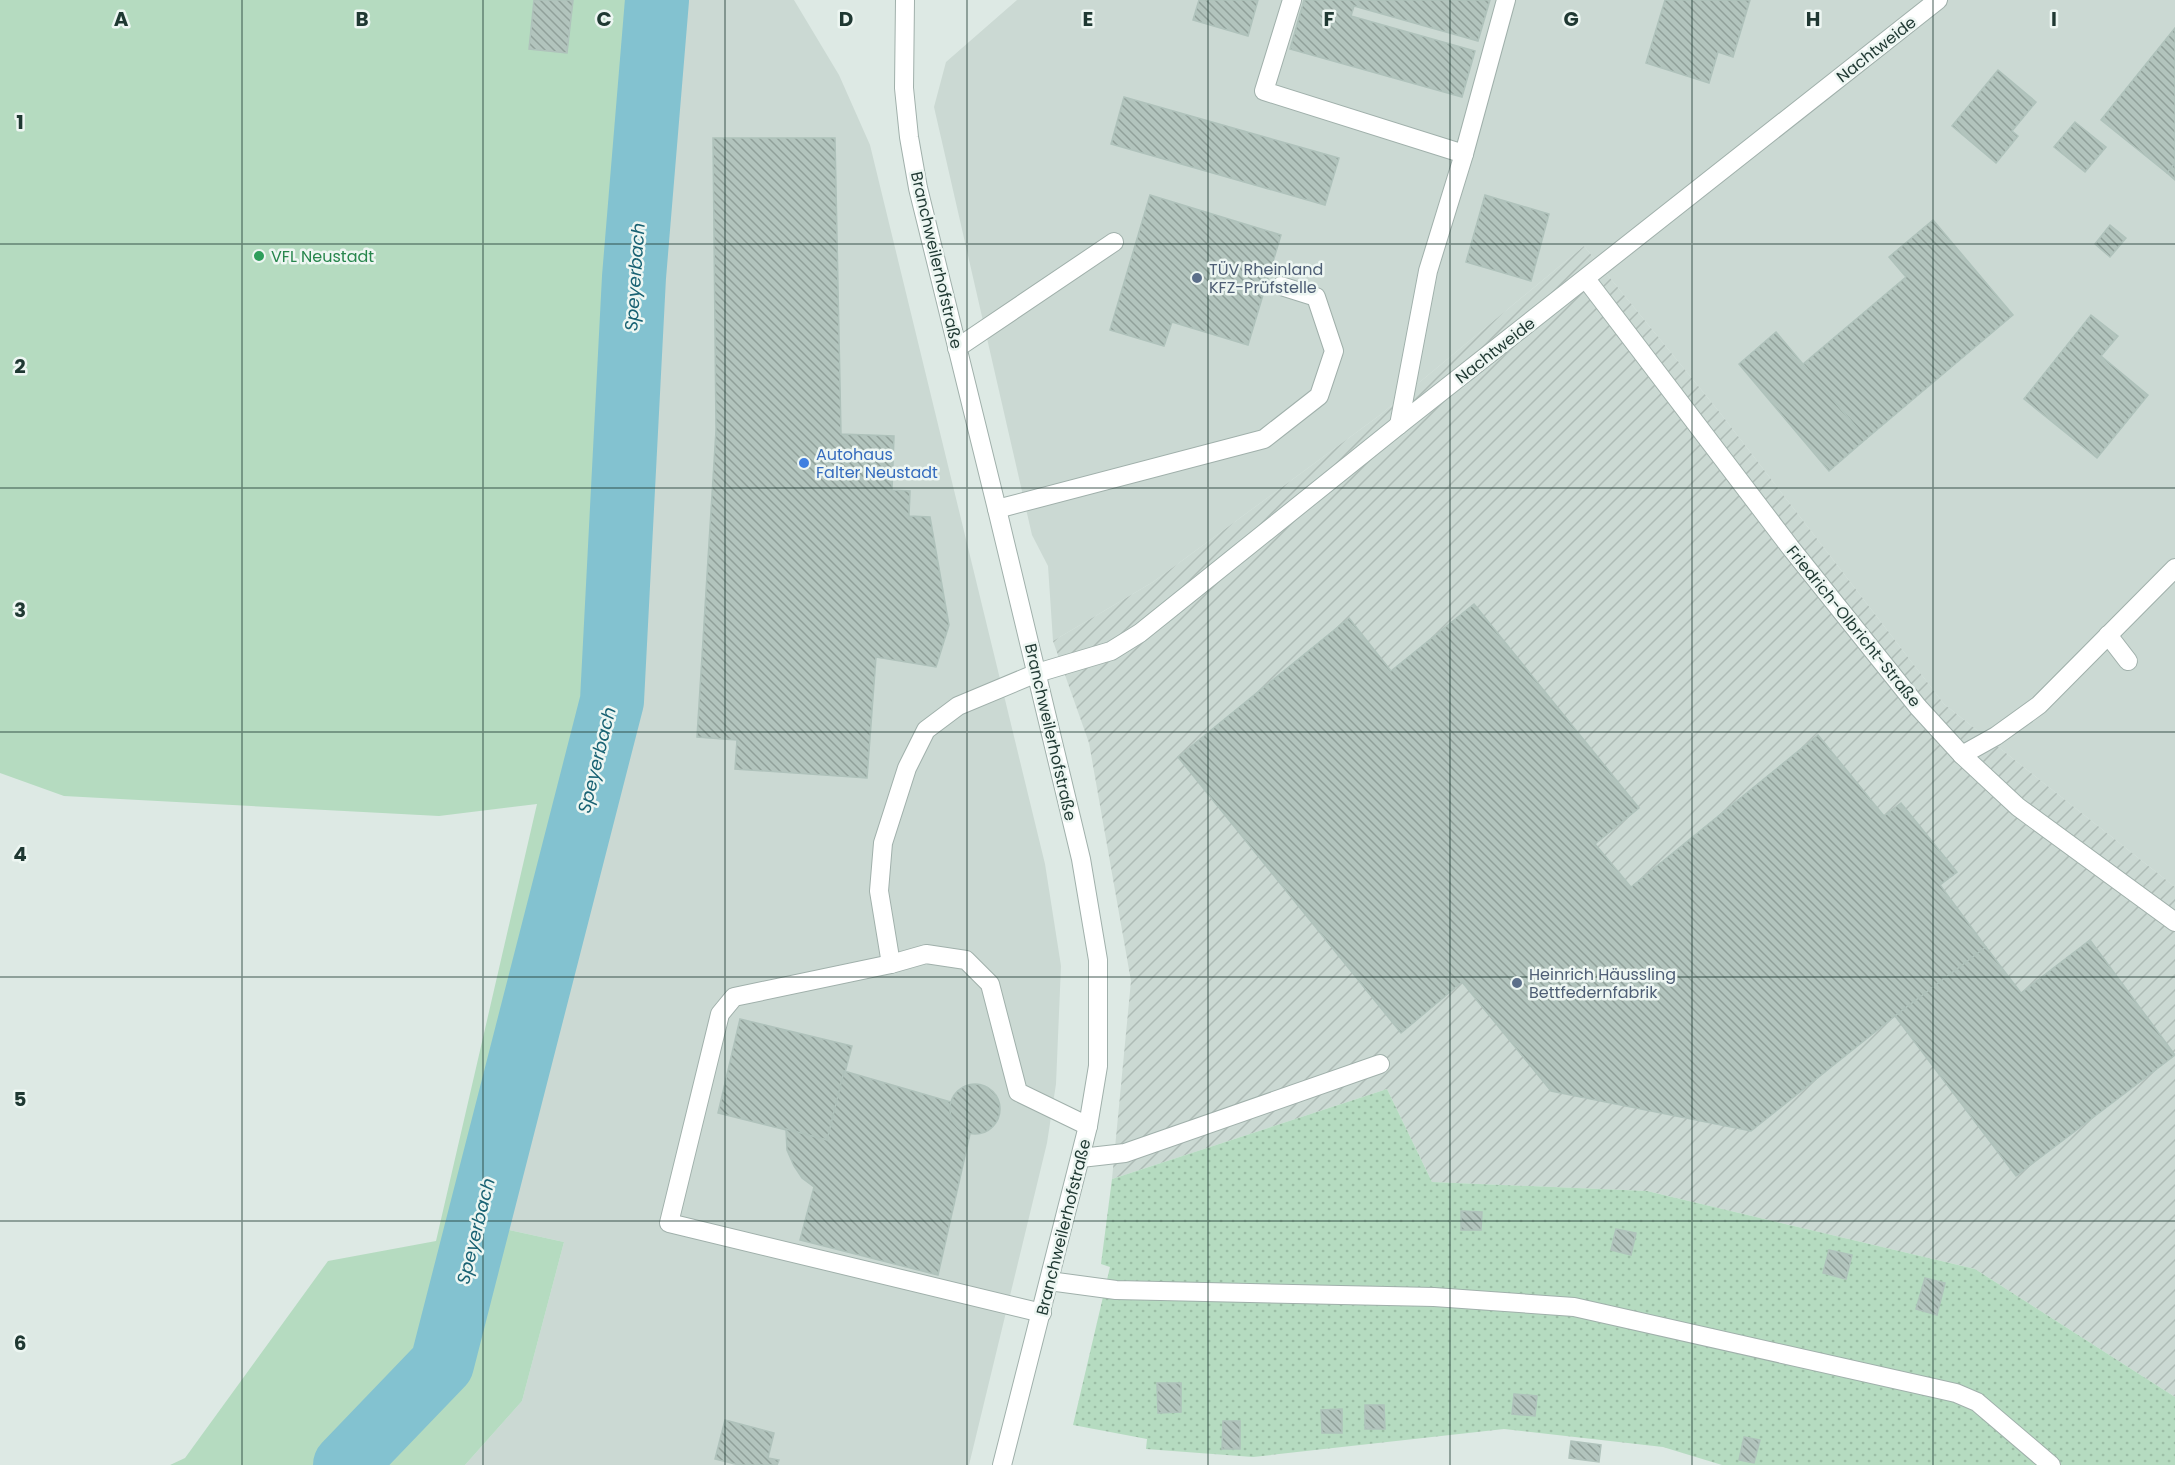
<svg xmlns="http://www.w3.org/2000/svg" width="2175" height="1465" viewBox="0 0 2175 1465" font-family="Poppins,sans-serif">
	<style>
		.built { fill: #cbd9d3 }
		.industrial { fill: url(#industrial-furrows) }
		.grass { fill: #b5dbc0 }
		.garden { fill: url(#garden-dots) }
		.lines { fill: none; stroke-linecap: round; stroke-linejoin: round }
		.river { stroke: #83c2d0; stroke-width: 64 }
		.building { fill: url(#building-back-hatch); stroke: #afc2bb; stroke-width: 1.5 }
		.minor-casing { stroke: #a0b0ab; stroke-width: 20 }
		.minor { stroke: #fff; stroke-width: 18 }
		.grid { fill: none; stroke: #1f3832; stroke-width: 1.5; stroke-opacity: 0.55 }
		.leisure-dot { fill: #2e9e5b; stroke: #edf6f2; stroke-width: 2 }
		.service-dot { fill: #5c6f8a; stroke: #edf6f2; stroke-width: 2 }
		.shop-dot { fill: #3f7fe0; stroke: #edf6f2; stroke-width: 2 }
		.labels { text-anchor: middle; stroke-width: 5; stroke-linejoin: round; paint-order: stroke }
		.street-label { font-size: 16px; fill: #1f3832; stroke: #edf6f2 }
		.leisure-label { font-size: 16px; fill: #27864d; stroke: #edf6f2; text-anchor: start }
		.service-label { font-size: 16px; fill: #4e5e75; stroke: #edf6f2; text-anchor: start }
		.shop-label { font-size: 16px; fill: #366cbe; stroke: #edf6f2; text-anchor: start }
		.water-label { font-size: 18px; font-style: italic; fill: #196273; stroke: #edf6f2 }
		.grid-label { font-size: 20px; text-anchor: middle; font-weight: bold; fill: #1f3832; stroke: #edf6f2; stroke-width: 5; stroke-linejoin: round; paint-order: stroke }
	</style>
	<defs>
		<pattern id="industrial-furrows" width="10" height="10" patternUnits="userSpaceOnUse" patternTransform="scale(1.5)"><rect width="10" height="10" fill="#cbd9d3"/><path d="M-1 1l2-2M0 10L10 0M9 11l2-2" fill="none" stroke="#aebbb6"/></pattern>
		<pattern id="garden-dots" width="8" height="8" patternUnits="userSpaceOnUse" patternTransform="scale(1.5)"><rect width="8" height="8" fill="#b5dbc0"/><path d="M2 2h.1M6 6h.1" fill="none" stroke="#9bbda5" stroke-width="1.8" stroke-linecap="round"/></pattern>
		<pattern id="building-back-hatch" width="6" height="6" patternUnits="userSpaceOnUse" patternTransform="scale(1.5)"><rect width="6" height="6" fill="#b2c4bd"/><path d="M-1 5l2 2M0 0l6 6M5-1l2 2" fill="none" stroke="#90a09a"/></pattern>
	</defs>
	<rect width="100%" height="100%" fill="#dde9e4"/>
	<g class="built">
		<path d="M 678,0 L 794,0 L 839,75 L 870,145 L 1045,864 L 1061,966 L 1056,1084 L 1047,1143 L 969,1465 L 465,1465 L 522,1401 L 564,1242 L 505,1229 L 625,717 Z"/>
		<path d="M 1017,0 L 2175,0 L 2175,887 L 1944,704 L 1721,414 L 1584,246 L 1380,415 L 1153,582 L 1053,641 L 1048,566 L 1032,535 L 934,107 L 946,62 Z"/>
	</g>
	<path class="industrial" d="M 1584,246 L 1721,414 L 1944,704 L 2175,887 L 2175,1397 L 1975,1269 L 1647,1191 L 1432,1182 L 1387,1089 L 1112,1179 L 1131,981 L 1089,743 L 1053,641 L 1153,582 L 1380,415 Z"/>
	<path class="grass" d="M 0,0 L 678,0 L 625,717 L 505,1229 L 564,1242 L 522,1401 L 465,1465 L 170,1465 L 185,1458 L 328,1261 L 436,1241 L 537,804 L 439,816 L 64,796 L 0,773 Z"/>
	<path class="garden" d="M 1387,1089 L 1432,1182 L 1647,1191 L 1975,1269 L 2175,1397 L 2175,1465 L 1722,1465 L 1663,1447 L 1504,1429 L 1253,1457 L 1146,1449 L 1147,1439 L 1073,1425 L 1110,1267 L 1101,1264 L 1112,1179 Z"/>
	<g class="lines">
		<path class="river" d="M 345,1465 L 442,1364 L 612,701 L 634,277 L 657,0"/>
	</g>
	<g class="building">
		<path d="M 534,0 L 573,0 L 567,53 L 529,49 Z"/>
		<path d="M 1199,0 L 1258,0 L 1248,36 L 1193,20 Z"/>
		<path d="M 1304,0 L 1490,0 L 1478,41 L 1354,6 L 1351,16 L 1475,51 L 1462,97 L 1290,49 Z"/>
		<path d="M 1665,0 L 1750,0 L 1733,57 L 1718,52 L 1709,83 L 1646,63 Z"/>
		<path d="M 2175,28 L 2175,163 L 2167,173 L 2101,120 Z"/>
		<path d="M 1998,70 L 2036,102 L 2012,131 L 2018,136 L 1996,163 L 1952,126 Z"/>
		<path d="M 1124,97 L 1339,158 L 1325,205 L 1111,144 Z"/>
		<path d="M 2075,122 L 2106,147 L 2085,172 L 2054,147 Z"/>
		<path d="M 713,138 L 835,138 L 841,434 L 894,436 L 892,490 L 910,491 L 909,516 L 930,517 L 949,625 L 936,667 L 876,657 L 867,778 L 735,769 L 737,740 L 697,737 L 716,430 Z"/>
		<path d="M 2175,163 L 2175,180 L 2167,173 Z"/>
		<path d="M 1150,195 L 1281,235 L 1248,345 L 1172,322 L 1164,346 L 1110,330 Z"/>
		<path d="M 1485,195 L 1549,214 L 1531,281 L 1466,262 Z"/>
		<path d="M 1933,220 L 2013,315 L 1866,439 L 1803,364 L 1906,277 L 1889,257 Z"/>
		<path d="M 2110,225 L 2126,238 L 2110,257 L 2095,244 Z"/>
		<path d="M 2091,315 L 2118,336 L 2101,356 L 2148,395 L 2097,458 L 2024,399 Z"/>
		<path d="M 1776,332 L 1866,439 L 1829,471 L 1739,364 Z"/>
		<path d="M 1474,604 L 1639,808 L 1595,844 L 1631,887 L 1818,735 L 1884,816 L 1901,803 L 1957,872 L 1940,885 L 1986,947 L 1895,1016 L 1751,1131 L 1551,1091 L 1462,982 L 1401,1033 L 1178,757 L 1349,618 L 1391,671 Z"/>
		<path d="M 2090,940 L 2175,1055 L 2016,1176 L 1895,1016 L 1986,947 L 2021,993 Z"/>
		<path d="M 740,1019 L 852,1046 L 827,1140 L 718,1113 Z"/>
		<path d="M 844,1071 L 951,1102 L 950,1110 L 953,1121 L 962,1130 L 970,1134 L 938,1275 L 800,1240 L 814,1187 L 802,1178 L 794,1166 L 787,1150 L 786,1129 L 827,1140 Z"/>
		<circle cx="975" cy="1109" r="25"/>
		<path d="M 1461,1211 L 1482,1212 L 1481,1230 L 1461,1230 Z"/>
		<path d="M 1616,1229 L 1636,1233 L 1631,1255 L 1611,1250 Z"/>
		<path d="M 1829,1250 L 1852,1255 L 1846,1279 L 1823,1273 Z"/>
		<path d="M 1925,1278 L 1945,1283 L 1937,1315 L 1916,1309 Z"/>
		<path d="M 1157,1383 L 1181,1383 L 1181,1412 L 1158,1413 Z"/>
		<path d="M 1514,1394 L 1537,1396 L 1535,1416 L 1512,1414 Z"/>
		<path d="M 1365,1405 L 1384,1405 L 1385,1429 L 1365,1429 Z"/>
		<path d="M 1342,1409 L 1342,1433 L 1322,1433 L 1321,1410 Z"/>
		<path d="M 725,1420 L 774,1433 L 768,1458 L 779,1460 L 777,1465 L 739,1465 L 715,1459 Z"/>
		<path d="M 1223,1421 L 1240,1421 L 1240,1449 L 1222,1449 Z"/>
		<path d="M 1744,1437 L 1760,1440 L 1754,1463 L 1739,1460 Z"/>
		<path d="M 1571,1441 L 1601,1445 L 1599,1462 L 1569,1458 Z"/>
	</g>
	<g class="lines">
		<defs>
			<g id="minor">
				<path d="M 905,0 L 904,88 L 909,137 L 918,188 L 997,509 L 1081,859 L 1098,960 L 1098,1066 L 1088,1126 L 1002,1465"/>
				<path d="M 1292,0 L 1264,91 L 1464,154"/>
				<path d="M 1586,279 L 1790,547 L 1918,707 L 1962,755 L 2018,807 L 2175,922"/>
				<path d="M 957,348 L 1114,242"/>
				<path d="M 1399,425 L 1428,271 L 1464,154 L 1506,0"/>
				<path d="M 997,509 L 1264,439 L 1319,396 L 1334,351 L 1316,297 L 1281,286"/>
				<path d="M 2108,635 L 2128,661"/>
				<path d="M 1962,755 L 1996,736 L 2039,705 L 2175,568"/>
				<path d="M 891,964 L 879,891 L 883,843 L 907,768 L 926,730 L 958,706 L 1037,673 L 1111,651 L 1140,633 L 1399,425 L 1938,0"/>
				<path d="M 1081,1158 L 1125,1153 L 1380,1064"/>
				<path d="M 1049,1281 L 1116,1290 L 1434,1297 L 1574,1307 L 1956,1393 L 1977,1402 L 2051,1465"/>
				<path d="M 1042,1313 L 669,1223 L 720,1014 L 734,997 L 891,964 L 926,954 L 966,960 L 990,984 L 1018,1092 L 1088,1126"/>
			</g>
		</defs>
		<use href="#minor" class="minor-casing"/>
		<use href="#minor" class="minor"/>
	</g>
	<path class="grid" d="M 242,0 L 242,1465M 483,0 L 483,1465M 725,0 L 725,1465M 967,0 L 967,1465M 1208,0 L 1208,1465M 1450,0 L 1450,1465M 1692,0 L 1692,1465M 1933,0 L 1933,1465M 0,244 L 2175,244M 0,488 L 2175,488M 0,732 L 2175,732M 0,977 L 2175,977M 0,1221 L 2175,1221"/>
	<circle class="leisure-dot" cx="259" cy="256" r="6"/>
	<g class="service-dot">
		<circle cx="1197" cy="278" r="6"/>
		<circle cx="1517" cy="983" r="6"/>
	</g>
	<circle class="shop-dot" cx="804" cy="463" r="6"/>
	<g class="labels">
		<g class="street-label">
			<text transform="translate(1876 49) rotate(-38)" y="6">Nachtweide</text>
			<text transform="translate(937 260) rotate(77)" y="6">Branchweilerhofstraße</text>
			<text transform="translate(1495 350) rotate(-38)" y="6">Nachtweide</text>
			<text transform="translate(1854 626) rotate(51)" y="6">Friedrich-Olbricht-Straße</text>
			<text transform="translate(1051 732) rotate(77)" y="6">Branchweilerhofstraße</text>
			<text transform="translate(1063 1227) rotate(-76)" y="6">Branchweilerhofstraße</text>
		</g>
		<g class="leisure-label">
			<text x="271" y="262">VFL Neustadt</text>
		</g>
		<g class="service-label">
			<text x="1209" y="275">TÜV Rheinland<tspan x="1209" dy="18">KFZ-Prüfstelle</tspan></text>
			<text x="1529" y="980">Heinrich Häussling<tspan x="1529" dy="18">Bettfedernfabrik</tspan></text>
		</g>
		<g class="shop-label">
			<text x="816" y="460">Autohaus<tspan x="816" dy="18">Falter Neustadt</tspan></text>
		</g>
		<g class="water-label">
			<text transform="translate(635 277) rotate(-86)" y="6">Speyerbach</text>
			<text transform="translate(597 760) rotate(-76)" y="6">Speyerbach</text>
			<text transform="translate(476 1231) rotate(-76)" y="6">Speyerbach</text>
		</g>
	</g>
	<g class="grid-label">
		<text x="121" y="26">A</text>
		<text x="362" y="26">B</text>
		<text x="604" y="26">C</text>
		<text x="846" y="26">D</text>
		<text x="1088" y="26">E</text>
		<text x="1329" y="26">F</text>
		<text x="1571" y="26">G</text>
		<text x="1813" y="26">H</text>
		<text x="2054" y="26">I</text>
		<text x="20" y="129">1</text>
		<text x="20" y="373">2</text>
		<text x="20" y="617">3</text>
		<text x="20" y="861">4</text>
		<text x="20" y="1106">5</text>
		<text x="20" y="1350">6</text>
	</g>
</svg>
